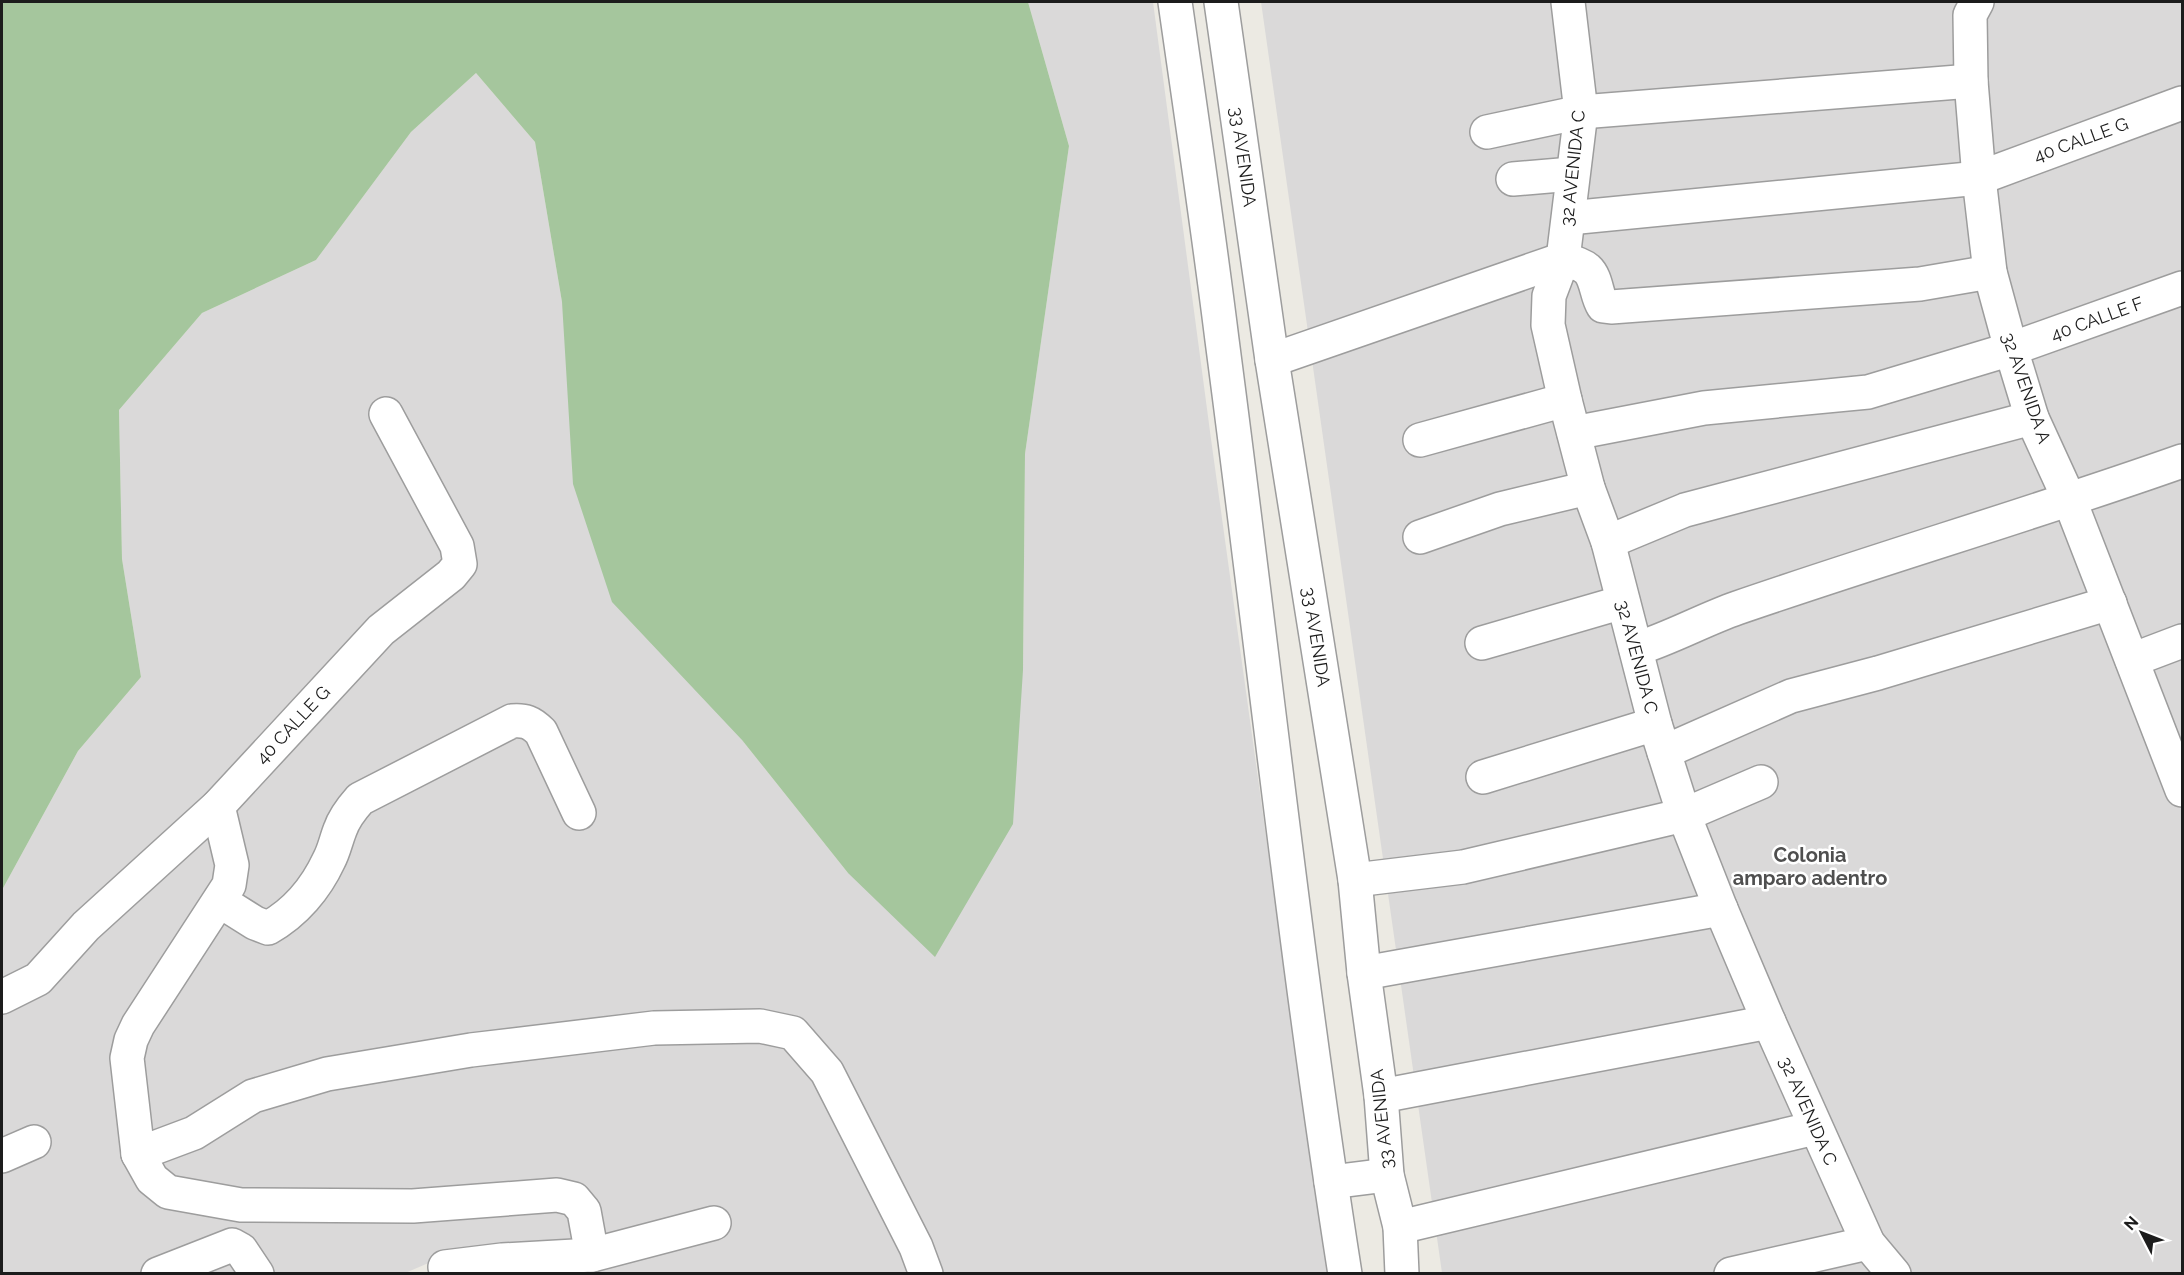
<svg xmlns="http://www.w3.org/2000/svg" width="2184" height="1275" viewBox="0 0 2184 1275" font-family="Raleway,sans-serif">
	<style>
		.residential { fill: #dad9d9 }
		.forest { fill: #a5c69d }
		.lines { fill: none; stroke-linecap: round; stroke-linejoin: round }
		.minor-casing { stroke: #9d9d9d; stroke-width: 36 }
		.tertiary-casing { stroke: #9d9d9d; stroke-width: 36 }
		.minor { stroke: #fff; stroke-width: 33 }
		.tertiary { stroke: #fff; stroke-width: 33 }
		.labels { text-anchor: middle; stroke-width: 5; stroke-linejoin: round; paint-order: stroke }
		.street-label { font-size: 18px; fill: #1c1c1c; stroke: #fff }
		.neighbourhood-label { font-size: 20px; font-weight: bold; fill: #4f4f4f; stroke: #fff }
	</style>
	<rect width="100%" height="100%" fill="#eceae3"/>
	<g class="residential">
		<path d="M 1028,2 L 1153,2 L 1211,439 L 1307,1132 L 1329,1273 L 455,1274 L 447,1255 L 403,1274 L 2,1274 L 2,890 L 78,751 L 141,677 L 122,559 L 119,410 L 202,313 L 316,260 L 411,132 L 476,73 L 535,142 L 562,302 L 742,740 L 848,873 L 1023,670 L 1025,454 L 1069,146 Z"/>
		<path d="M 1261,2 L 2182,2 L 2182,1273 L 1442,1273 Z"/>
	</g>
	<path class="forest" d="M 2,2 L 1028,2 L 1069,146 L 1025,454 L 1023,670 L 1013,824 L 935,957 L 848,873 L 742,740 L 612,602 L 573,484 L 562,302 L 535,142 L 476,73 L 411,132 L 316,260 L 202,313 L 119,410 L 122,559 L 141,677 L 78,751 L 2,890 Z"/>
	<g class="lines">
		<defs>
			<g id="minor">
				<path d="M 1568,2 L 1581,112 L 1563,259 L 1549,296 L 1548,325 L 1565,400 L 1588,488 L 1608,542 L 1655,724 L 1684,815 L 1721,909 L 1769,1022 L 1868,1243 L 1894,1274"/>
				<path d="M 1977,2 L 1970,15 L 1971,81 L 1979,178 L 1990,272 L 2011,349 L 2032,418 L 2070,501 L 2182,790"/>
				<path d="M 1487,132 L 1581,112 L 1971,81"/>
				<path d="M 1513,179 L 1572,174"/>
				<path d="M 1569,218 L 1979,178 L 2182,103"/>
				<path d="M 1272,360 L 1563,259 C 1570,261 1581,264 1587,269 C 1597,278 1596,295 1603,306 L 1611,307 L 1920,284 L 1990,272"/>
				<path d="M 1574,433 L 1704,408 L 1868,392 L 2011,349 L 2182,288"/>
				<path d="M 1420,440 L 1565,400"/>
				<path d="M 1420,537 L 1500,509 L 1588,488"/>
				<path d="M 1608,542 L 1685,510 L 2032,418"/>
				<path d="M 1482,643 L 1623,602"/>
				<path d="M 1636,649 C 1671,638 1703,620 1737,608 C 1885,557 2035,513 2182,461"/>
				<path d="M 2132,660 L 2182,641"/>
				<path d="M 1664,752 L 1791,696 L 1878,673 L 2110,603"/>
				<path d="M 1483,777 L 1655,724"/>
				<path d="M 218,806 L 232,865 L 229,885 L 138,1025 L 131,1040 L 127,1058 L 138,1154 L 152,1179 L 168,1192 L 241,1205 L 413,1206 L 557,1195 L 574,1199 L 584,1211 L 592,1255"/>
				<path d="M 1355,880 L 1463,867 L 1684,815 L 1761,782"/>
				<path d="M 220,901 L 255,923 L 268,928 C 295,913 316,888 329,860 C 334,851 336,840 340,830 C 344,818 352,808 360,799 L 512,721 C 525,720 531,722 541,732 L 579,813"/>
				<path d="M 1364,973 L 1721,909"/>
				<path d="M 2,997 L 38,979 L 86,926 L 218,806 L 381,630 L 451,575 L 460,564 L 457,546 L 386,414"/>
				<path d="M 1381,1096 L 1769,1022"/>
				<path d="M 138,1154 L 194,1133 L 253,1096 L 327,1074 L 471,1050 L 654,1028 L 760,1026 L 793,1033 L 827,1072 L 916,1247 L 926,1274"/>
				<path d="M 2,1156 L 34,1142"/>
				<path d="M 1400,1227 L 1815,1128"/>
				<path d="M 445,1267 L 502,1260 L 592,1255 L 714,1223"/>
				<path d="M 158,1274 L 232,1245 L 241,1250 L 257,1274"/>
				<path d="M 1731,1274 L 1868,1243"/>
			</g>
			<g id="tertiary">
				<path d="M 1175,2 C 1191,114 1208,227 1222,340 C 1263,651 1296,963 1345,1274"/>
				<path d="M 1221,2 L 1272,360 L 1355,880 L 1364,973 L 1381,1096 L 1387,1175 L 1400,1227 L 1402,1274"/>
				<path d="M 1331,1182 L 1387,1175"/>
			</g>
		</defs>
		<use href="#minor" class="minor-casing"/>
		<use href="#tertiary" class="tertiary-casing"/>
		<use href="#minor" class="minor"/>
		<use href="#tertiary" class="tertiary"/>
	</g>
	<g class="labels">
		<g class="street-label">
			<text transform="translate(2081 140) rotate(-20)" y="6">40 CALLE G</text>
			<text transform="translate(1243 157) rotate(82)" y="6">33 AVENIDA</text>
			<text transform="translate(1573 168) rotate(-84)" y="6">32 AVENIDA C</text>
			<text transform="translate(2097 319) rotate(-20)" y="6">40 CALLE F</text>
			<text transform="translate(2026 388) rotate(71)" y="6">32 AVENIDA A</text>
			<text transform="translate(1316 637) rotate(81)" y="6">33 AVENIDA</text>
			<text transform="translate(1637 657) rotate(75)" y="6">32 AVENIDA C</text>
			<text transform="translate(293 725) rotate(-47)" y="6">40 CALLE G</text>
			<text transform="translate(1808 1111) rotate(66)" y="6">32 AVENIDA C</text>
			<text transform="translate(1382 1119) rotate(-96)" y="6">33 AVENIDA</text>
		</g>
		<g class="neighbourhood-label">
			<text x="1810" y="862">Colonia<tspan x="1810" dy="23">amparo adentro</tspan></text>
		</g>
	</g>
	<rect width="2184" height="1275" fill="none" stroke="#1c1c1c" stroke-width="6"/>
	<g transform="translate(2142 1233) rotate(312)" stroke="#ffffff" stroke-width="4.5" paint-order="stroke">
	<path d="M0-4.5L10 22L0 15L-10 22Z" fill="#1c1c1c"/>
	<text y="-9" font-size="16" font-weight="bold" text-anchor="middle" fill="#1c1c1c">N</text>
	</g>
</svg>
